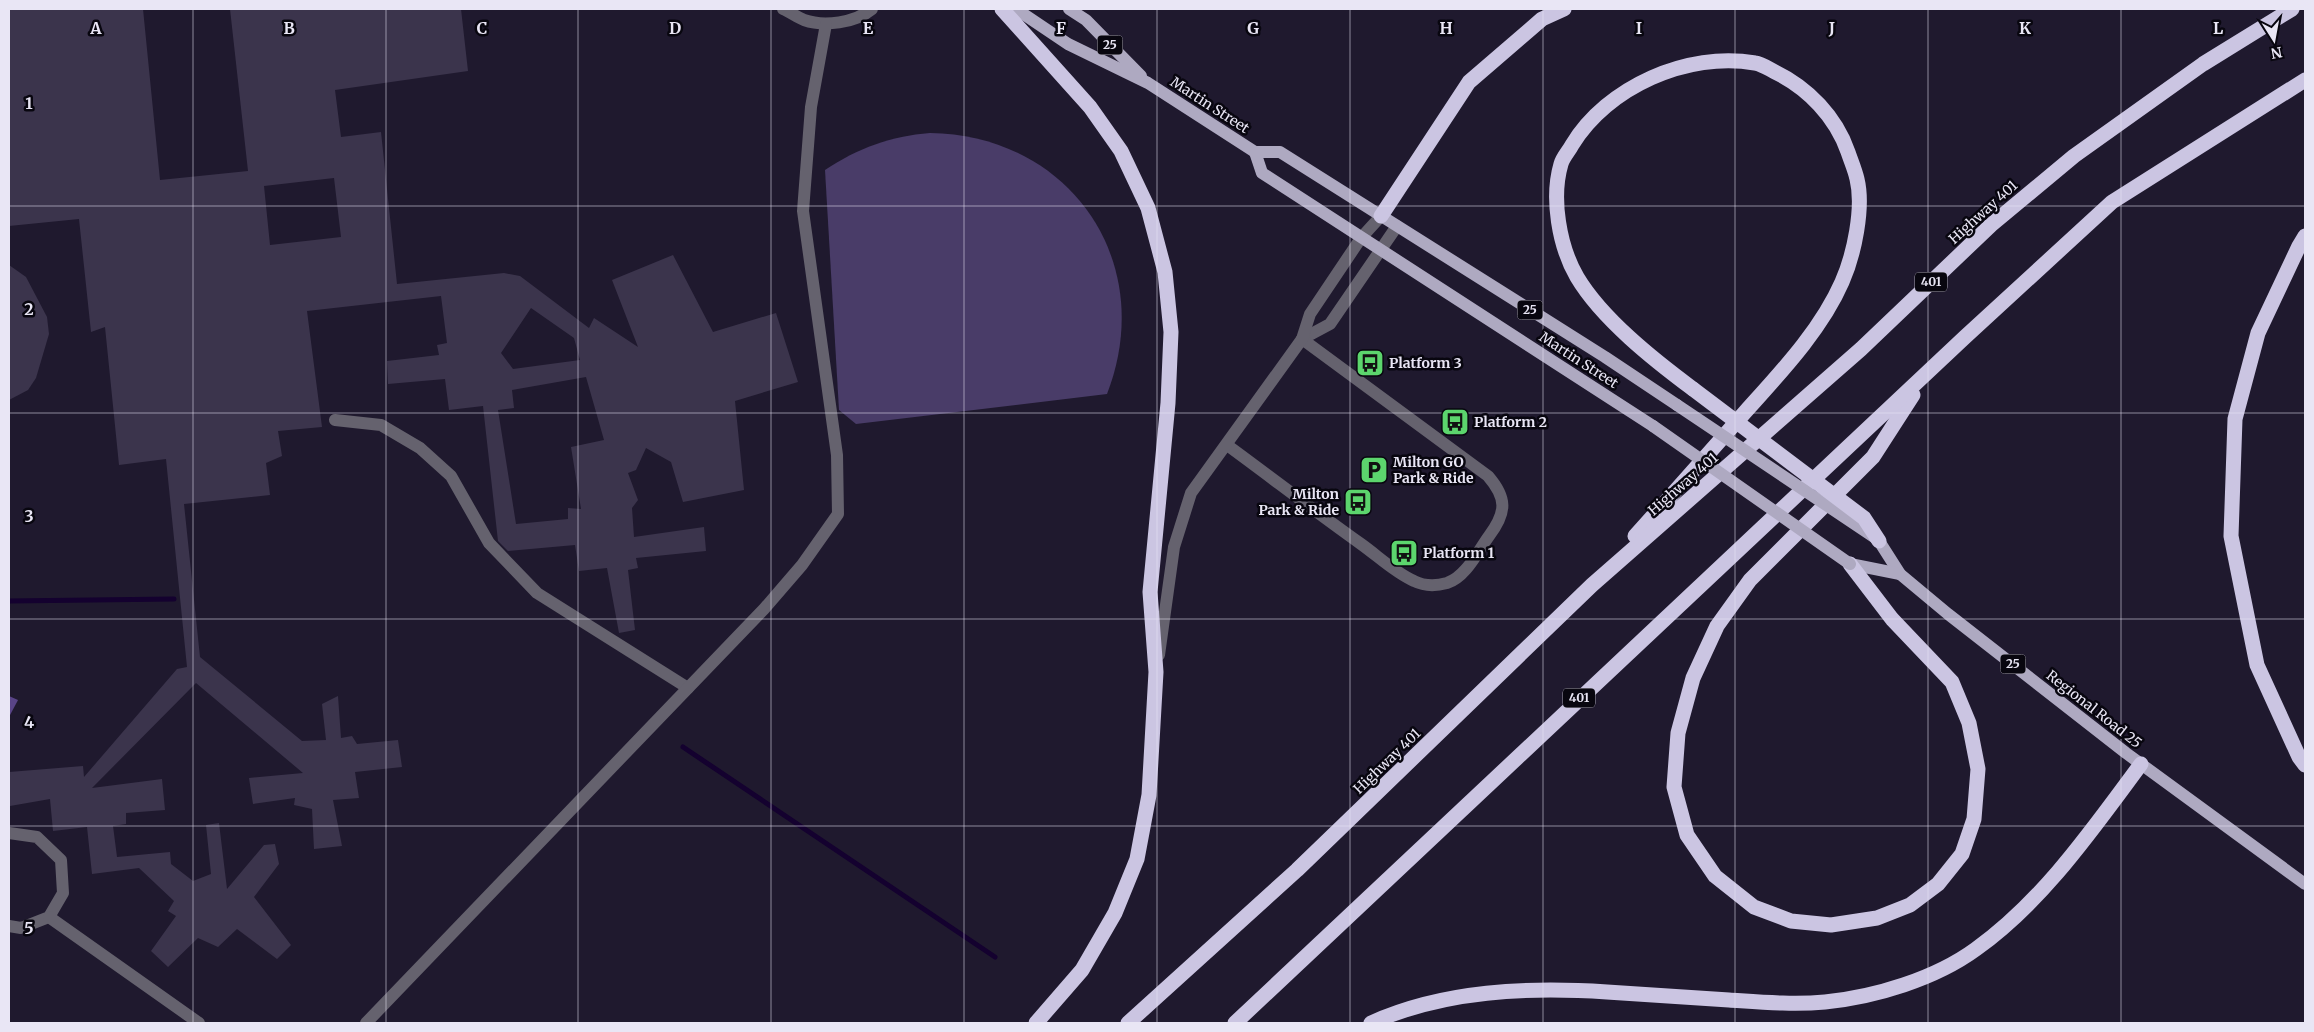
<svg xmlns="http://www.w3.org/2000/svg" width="2314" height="1032" viewBox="0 0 2314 1032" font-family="Merriweather,serif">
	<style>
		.green { fill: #493c68 }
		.forest { fill: #594487 }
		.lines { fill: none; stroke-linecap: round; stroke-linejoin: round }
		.stream { stroke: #14012f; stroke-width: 5 }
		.building { fill: #3b344c; fill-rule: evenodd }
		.minor { stroke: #65626e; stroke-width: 12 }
		.major { stroke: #aea9c1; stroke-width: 12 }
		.highway { stroke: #cbc5e2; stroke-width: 15 }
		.major-bridge { stroke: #aea9c1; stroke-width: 12 }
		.highway-bridge { stroke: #cbc5e2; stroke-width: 15 }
		.grid { fill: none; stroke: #e9e6f5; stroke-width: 1; stroke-opacity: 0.55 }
		.labels { text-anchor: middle; stroke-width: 5; stroke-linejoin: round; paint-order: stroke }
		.shield { fill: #08060f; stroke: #a6a3b0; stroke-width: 1 }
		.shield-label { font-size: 12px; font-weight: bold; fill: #e9e6f5 }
		.street-label { font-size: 14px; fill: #e9e6f5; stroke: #08060f }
		.poi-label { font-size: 14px; font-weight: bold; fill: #e9e6f5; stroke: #08060f; text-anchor: start }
		.grid-label { font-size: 16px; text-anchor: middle; font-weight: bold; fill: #e9e6f5; stroke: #08060f; stroke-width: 5; stroke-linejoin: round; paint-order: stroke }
	</style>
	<rect width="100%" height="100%" fill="#1f192e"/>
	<path class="green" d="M 930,133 C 1071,135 1158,263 1107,394 L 856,424 L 839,410 L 825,170 C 858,148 891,136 930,133 Z"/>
	<path class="forest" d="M 9,696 L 18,700 L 9,717 Z"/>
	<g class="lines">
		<g class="stream">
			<path d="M 9,601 L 174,599"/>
			<path d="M 683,747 L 995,957"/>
		</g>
	</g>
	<g class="building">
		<path d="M 9,9 L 143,9 L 160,180 L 248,171 L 230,9 L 461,9 L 468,71 L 335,90 L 341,137 L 381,132 L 397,284 L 504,273 L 520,276 L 589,328 L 594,318 L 638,347 L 612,280 L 673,255 L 713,332 L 776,313 L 798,382 L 735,401 L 744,490 L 683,502 L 671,462 L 646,448 L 636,470 L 628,473 L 638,500 L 632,508 L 634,537 L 704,527 L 706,551 L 636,558 L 638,568 L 628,570 L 635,630 L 619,633 L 607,568 L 579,571 L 575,545 L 508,551 L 498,541 L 483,406 L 449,410 L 445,379 L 388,384 L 387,361 L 439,355 L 437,345 L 447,343 L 441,296 L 307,311 L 322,427 L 278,431 L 282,456 L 266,463 L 270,495 L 184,504 L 200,657 L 302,741 L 326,740 L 322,704 L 338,696 L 341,738 L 352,736 L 357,744 L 398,740 L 402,767 L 355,772 L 359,798 L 333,800 L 342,846 L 314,849 L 312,809 L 294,805 L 295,798 L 253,804 L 249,778 L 303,773 L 196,683 L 92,788 L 162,779 L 165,810 L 126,813 L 126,824 L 113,826 L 117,857 L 170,852 L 171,864 L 193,881 L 211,874 L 206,825 L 219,823 L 227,889 L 264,845 L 275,844 L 279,864 L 254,897 L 291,945 L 277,959 L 237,929 L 218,947 L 198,938 L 168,967 L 151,951 L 176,916 L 168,911 L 174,901 L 139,868 L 92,874 L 87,827 L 53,831 L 50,799 L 10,806 L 9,772 L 83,766 L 84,777 L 177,669 L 187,667 L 166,459 L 119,465 L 105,327 L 91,332 L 79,219 L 9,226 ZM 334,178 L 341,237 L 270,245 L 264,186 ZM 531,308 L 574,338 L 580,360 L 513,369 L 501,353 ZM 586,377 L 604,440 L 571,447 L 581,509 L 568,508 L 568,519 L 516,524 L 498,410 L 514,408 L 512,390 Z"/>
		<path d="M 9,265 L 26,277 L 47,317 L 49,334 L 36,378 L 28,390 L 9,400 Z"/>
	</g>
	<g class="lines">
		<g class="minor">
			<path d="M 783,9 C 790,12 797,17 804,20 C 824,27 855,23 872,9"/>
			<path d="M 1302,339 L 1330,324 L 1397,226"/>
			<path d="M 335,420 L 381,425 L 420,448 L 451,476 L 489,543 L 537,593 L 688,688"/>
			<path d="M 1227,445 C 1272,478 1316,512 1361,544 C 1378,556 1394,572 1414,581 C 1424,586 1436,586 1447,583 C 1466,577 1478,551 1489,536 C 1507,512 1507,498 1488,476 L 1302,339"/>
			<path d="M 1159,655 L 1174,547 L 1191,493 L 1302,339 L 1310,314 L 1361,238 L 1381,216"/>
			<path d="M 9,833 L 37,837 L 61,860 L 63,893 L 49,917 L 21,928 L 9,926"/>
			<path d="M 49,917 L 199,1023"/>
			<path d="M 366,1023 L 764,609 L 802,565 L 838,514 L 837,455 L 803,211 L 811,107 L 826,24"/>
		</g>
		<g class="major">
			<path d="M 1016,9 L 1068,44 L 1148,83 L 1255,152 L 1280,152 L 1605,357 L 1677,405"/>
			<path d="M 1069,9 L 1086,20 L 1141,76"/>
			<path d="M 1255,152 L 1262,173 L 1653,426"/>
			<path d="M 1879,541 L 1900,574 L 1948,614 L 2126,753 L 2305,884"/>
			<path d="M 1850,564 L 1900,574"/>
		</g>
		<g class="highway">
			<path d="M 1002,9 L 1090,107 L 1121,151 L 1148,208 L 1165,272 L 1171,332 L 1168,403 L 1150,592 L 1156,672 L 1149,795 L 1137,859 L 1115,913 L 1082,970 L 1036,1023"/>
			<path d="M 1381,216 L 1469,82 L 1542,19 L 1564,9"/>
			<path d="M 2305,236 L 2299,246 L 2258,333 L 2235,419 L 2231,536 L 2257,665 L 2299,757 L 2305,765"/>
			<path d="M 1635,536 C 1672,495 1709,453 1746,411 C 1781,372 1821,330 1842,282 C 1854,255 1864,208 1857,179 C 1855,170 1851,161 1848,152 C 1836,117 1808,88 1775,72 C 1769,69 1762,64 1755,63 C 1688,51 1607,87 1572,145 C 1569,151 1563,157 1561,164 C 1551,198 1559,246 1577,277 C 1602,319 1654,360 1693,389"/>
			<path d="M 1850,564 L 1892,619 L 1952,682 L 1969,723 L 1978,769 L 1974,819 L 1962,854 L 1938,884 L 1910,905 L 1877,918 L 1831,925 L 1791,921 L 1754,907 L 1715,876 L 1687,835 L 1674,787 L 1678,733 L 1693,678 L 1717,626 L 1750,580 L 1873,457 L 1913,395"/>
			<path d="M 1128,1023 L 1297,870 L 1592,585 L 1861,349 L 1991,225 L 2074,156 L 2203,64 L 2292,9"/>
			<path d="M 1235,1023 L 1965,337 L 2112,202 L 2305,80"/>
			<path d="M 1371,1023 C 1444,990 1528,987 1607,992 C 1647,995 1688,997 1729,1000 C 1760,1002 1793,1005 1825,1002 C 1875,997 1935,979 1976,949 C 2043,901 2092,830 2141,764"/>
		</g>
		<g class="major-bridge">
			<path d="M 1677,405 L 1877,539"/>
			<path d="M 1653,426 L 1850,564"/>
		</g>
		<path class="highway-bridge" d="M 1693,389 L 1864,518 L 1879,541"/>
	</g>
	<path class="grid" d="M 193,9 L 193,1023M 386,9 L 386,1023M 578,9 L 578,1023M 771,9 L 771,1023M 964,9 L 964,1023M 1157,9 L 1157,1023M 1350,9 L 1350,1023M 1543,9 L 1543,1023M 1735,9 L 1735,1023M 1928,9 L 1928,1023M 2121,9 L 2121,1023M 9,206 L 2305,206M 9,413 L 2305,413M 9,619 L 2305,619M 9,826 L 2305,826"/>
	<defs>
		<symbol id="bus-square" viewBox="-11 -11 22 22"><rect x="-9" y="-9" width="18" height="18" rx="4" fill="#5cd56d" stroke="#08060f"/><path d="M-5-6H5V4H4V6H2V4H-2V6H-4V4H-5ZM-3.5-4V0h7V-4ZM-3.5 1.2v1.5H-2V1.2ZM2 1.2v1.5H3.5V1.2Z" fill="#111"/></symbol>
		<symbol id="parking-square" viewBox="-11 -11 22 22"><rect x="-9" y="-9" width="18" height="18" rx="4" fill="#5cd56d" stroke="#08060f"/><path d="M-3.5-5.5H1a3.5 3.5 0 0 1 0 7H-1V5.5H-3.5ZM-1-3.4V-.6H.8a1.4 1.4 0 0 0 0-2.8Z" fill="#111"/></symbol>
	</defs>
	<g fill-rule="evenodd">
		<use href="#bus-square" x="1354" y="347" width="32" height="32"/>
		<use href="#bus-square" x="1439" y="406" width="32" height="32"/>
		<use href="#parking-square" x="1358" y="454" width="32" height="32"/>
		<use href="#bus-square" x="1342" y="486" width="32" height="32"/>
		<use href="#bus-square" x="1388" y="537" width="32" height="32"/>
	</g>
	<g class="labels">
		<g class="shield">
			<rect x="1097.5" y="35.5" width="25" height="19" rx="4"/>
			<rect x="1915" y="272.5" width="32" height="19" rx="4"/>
			<rect x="1517.5" y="300.5" width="25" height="19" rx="4"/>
			<rect x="2000.5" y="654.5" width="25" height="19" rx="4"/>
			<rect x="1563" y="688.5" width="32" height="19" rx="4"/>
		</g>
		<g class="shield-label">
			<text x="1110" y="49">25</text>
			<text x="1931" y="286">401</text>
			<text x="1530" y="314">25</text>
			<text x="2013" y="668">25</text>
			<text x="1579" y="702">401</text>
		</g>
		<g class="street-label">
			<text transform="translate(1210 105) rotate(33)" y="5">Martin Street</text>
			<text transform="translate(1983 212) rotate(-42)" y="5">Highway 401</text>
			<text transform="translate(1579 360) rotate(33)" y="5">Martin Street</text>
			<text transform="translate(1683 484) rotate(-41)" y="5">Highway 401</text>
			<text transform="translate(2094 709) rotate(38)" y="5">Regional Road 25</text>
			<text transform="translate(1387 761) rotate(-44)" y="5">Highway 401</text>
		</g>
		<g class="poi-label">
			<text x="1389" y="368">Platform 3</text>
			<text x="1474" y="427">Platform 2</text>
			<text x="1393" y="467">Milton GO<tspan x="1393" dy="16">Park &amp; Ride</tspan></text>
			<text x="1339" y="499" text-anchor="end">Milton<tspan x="1339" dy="16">Park &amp; Ride</tspan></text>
			<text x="1423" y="558">Platform 1</text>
		</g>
	</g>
	<g class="grid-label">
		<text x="96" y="34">A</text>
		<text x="289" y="34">B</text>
		<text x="482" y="34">C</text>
		<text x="675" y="34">D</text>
		<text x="868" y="34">E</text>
		<text x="1061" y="34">F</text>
		<text x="1253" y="34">G</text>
		<text x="1446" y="34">H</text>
		<text x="1639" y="34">I</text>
		<text x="1832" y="34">J</text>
		<text x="2025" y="34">K</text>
		<text x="2218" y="34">L</text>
		<text x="29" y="109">1</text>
		<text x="29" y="315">2</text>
		<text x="29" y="522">3</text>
		<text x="29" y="728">4</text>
		<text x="29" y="934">5</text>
	</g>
	<rect width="2314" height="1032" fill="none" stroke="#e9e6f5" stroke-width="20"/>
	<g transform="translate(2274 40) rotate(169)" stroke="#08060f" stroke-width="4" paint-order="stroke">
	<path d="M0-4L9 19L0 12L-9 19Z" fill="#e9e6f5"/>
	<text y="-8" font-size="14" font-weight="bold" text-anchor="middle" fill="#e9e6f5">N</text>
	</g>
</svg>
